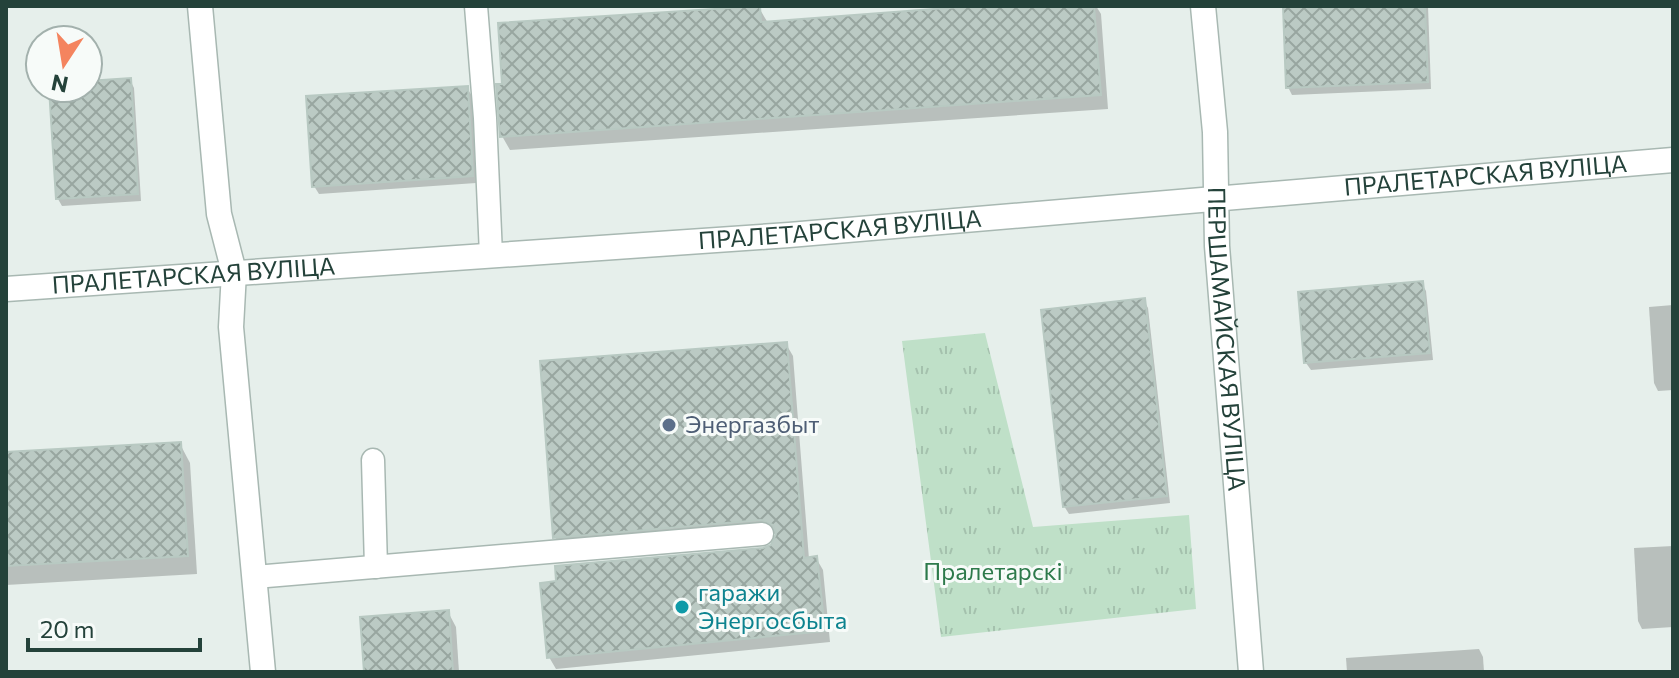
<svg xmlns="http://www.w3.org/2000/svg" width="1679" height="678" viewBox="0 0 1679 678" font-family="Commissioner,sans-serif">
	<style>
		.park { fill: url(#park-tufts) }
		.shadow { fill: #0003 }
		.building { fill: url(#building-cross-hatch); stroke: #b8c9c2; stroke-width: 2 }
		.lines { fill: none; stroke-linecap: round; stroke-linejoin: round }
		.service-casing { stroke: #a8b8b2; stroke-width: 25 }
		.minor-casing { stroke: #a8b8b2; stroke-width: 27 }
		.service { stroke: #fff; stroke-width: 22 }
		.minor { stroke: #fff; stroke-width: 24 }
		.service-dot { fill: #5c6f8a; stroke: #f7fbf9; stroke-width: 3 }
		.culture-dot { fill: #0f9aa8; stroke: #f7fbf9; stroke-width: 3 }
		.labels { text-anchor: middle; stroke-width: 6; stroke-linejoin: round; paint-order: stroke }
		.street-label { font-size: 24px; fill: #24423a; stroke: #f7fbf9 }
		.service-label { font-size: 24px; fill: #4e5e75; stroke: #f7fbf9; text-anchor: start }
		.park-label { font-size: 24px; fill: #2d7a4b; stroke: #f7fbf9 }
		.culture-label { font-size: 24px; fill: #0d838f; stroke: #f7fbf9; text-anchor: start }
	</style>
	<defs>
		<pattern id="park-tufts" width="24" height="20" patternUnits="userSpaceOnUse" patternTransform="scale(2)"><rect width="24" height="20" fill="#bfe0c8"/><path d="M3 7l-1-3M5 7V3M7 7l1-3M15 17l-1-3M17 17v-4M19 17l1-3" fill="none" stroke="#a4c1ad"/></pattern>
		<pattern id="building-cross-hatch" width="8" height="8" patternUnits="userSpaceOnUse" patternTransform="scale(2)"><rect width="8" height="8" fill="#bbcac4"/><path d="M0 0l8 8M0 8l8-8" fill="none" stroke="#98a6a0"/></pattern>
	</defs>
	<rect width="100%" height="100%" fill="#e6efeb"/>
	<path class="park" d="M 985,333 L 1033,527 L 1189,515 L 1196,609 L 941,637 L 902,341 Z"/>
	<g class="shadow">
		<path d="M 1000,6 L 1096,6 L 1101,14 L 1108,109 L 510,150 L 502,136 L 759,8 L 768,23 Z"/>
		<path d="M 1285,6 L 1428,6 L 1431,89 L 1292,95 L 1288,87 Z"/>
		<path d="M 130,80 L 134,88 L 141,201 L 62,206 L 58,199 L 51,88 L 88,88 L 88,83 Z"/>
		<path d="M 467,88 L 472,96 L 476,183 L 319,194 L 314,186 Z"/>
		<path d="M 1422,284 L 1426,291 L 1433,360 L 1311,370 L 1306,363 L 1300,294 Z"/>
		<path d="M 1144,301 L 1148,308 L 1170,503 L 1069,514 L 1064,506 Z"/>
		<path d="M 1673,305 L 1673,390 L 1658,391 L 1654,383 L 1649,307 Z"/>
		<path d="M 786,344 L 793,356 L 809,559 L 816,558 L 823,570 L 830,642 L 556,669 L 549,657 L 772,547 L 777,535 L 769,531 L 562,549 L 555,537 Z"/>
		<path d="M 180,444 L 190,463 L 197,574 L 6,585 L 6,454 Z"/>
		<path d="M 1673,546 L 1673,627 L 1642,629 L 1638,621 L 1634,548 Z"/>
		<path d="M 448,612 L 456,627 L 459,672 L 366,672 Z"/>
		<path d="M 1479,649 L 1483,657 L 1484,672 L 1347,672 L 1346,658 Z"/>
	</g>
	<g class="building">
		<path d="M 760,6 L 761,22 L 973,6 L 1094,6 L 1101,95 L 500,137 L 496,84 L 502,84 L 498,23 Z"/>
		<path d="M 1283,6 L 1425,6 L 1428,82 L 1286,88 Z"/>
		<path d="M 131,78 L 138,194 L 56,199 L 49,88 L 88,88 L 88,81 Z"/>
		<path d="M 468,86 L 473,176 L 312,187 L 306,96 Z"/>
		<path d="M 1423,281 L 1430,353 L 1304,363 L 1298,292 Z"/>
		<path d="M 1145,298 L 1167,496 L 1063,507 L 1041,310 Z"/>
		<path d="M 787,342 L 804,558 L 817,556 L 825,631 L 547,658 L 540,583 L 556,581 L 555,566 L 763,548 L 771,545 L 776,534 L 773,525 L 761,520 L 553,538 L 540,361 Z"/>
		<path d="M 181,442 L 188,556 L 6,566 L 6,452 Z"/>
		<path d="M 449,610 L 453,672 L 364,672 L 360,617 Z"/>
	</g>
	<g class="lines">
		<defs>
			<g id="service">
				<path d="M 476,6 L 485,118 L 491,255"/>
				<path d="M 373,460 L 376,567"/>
				<path d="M 255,577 L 762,534"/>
			</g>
			<g id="minor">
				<path d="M 200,6 L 219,214 L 234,272 L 231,327 L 263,672"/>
				<path id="s1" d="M 1203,6 L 1215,132 L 1217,246 L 1251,672"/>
				<path id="s2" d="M 6,289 L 789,235 L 1673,160"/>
			</g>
		</defs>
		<use href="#service" class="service-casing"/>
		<use href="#minor" class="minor-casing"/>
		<use href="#service" class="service"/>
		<use href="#minor" class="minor"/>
	</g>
	<circle class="service-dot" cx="669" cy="425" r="8"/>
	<circle class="culture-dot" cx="682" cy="607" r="8"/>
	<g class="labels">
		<g class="street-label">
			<text dy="8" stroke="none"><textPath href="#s2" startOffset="1484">ПРАЛЕТАРСКАЯ ВУЛІЦА</textPath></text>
			<text dy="8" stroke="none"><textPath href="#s2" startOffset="836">ПРАЛЕТАРСКАЯ ВУЛІЦА</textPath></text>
			<text dy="8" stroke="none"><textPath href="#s2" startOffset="188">ПРАЛЕТАРСКАЯ ВУЛІЦА</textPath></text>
			<text dy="8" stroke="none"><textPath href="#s1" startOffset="334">ПЕРШАМАЙСКАЯ ВУЛІЦА</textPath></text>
		</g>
		<g class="service-label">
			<text x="685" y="433">Энергазбыт</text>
		</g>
		<g class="park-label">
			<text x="993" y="580">Пралетарскі</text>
		</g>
		<g class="culture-label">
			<text x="698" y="601">гаражи<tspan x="698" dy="28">Энергосбыта</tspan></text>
		</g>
	</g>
	<rect width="1679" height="678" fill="none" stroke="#24423a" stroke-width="16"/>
	<g transform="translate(64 64) rotate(192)"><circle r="38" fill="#f7fbf9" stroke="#a3b1ad" stroke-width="2"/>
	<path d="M0-6L14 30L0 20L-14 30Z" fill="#f4845f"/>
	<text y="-12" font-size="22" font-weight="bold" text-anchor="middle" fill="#24423a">N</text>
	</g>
	<path d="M28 638v12h172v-12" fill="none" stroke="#24423a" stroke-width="4"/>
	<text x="40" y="638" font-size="24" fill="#24423a" stroke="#f7fbf9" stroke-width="6" paint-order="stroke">20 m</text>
</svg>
